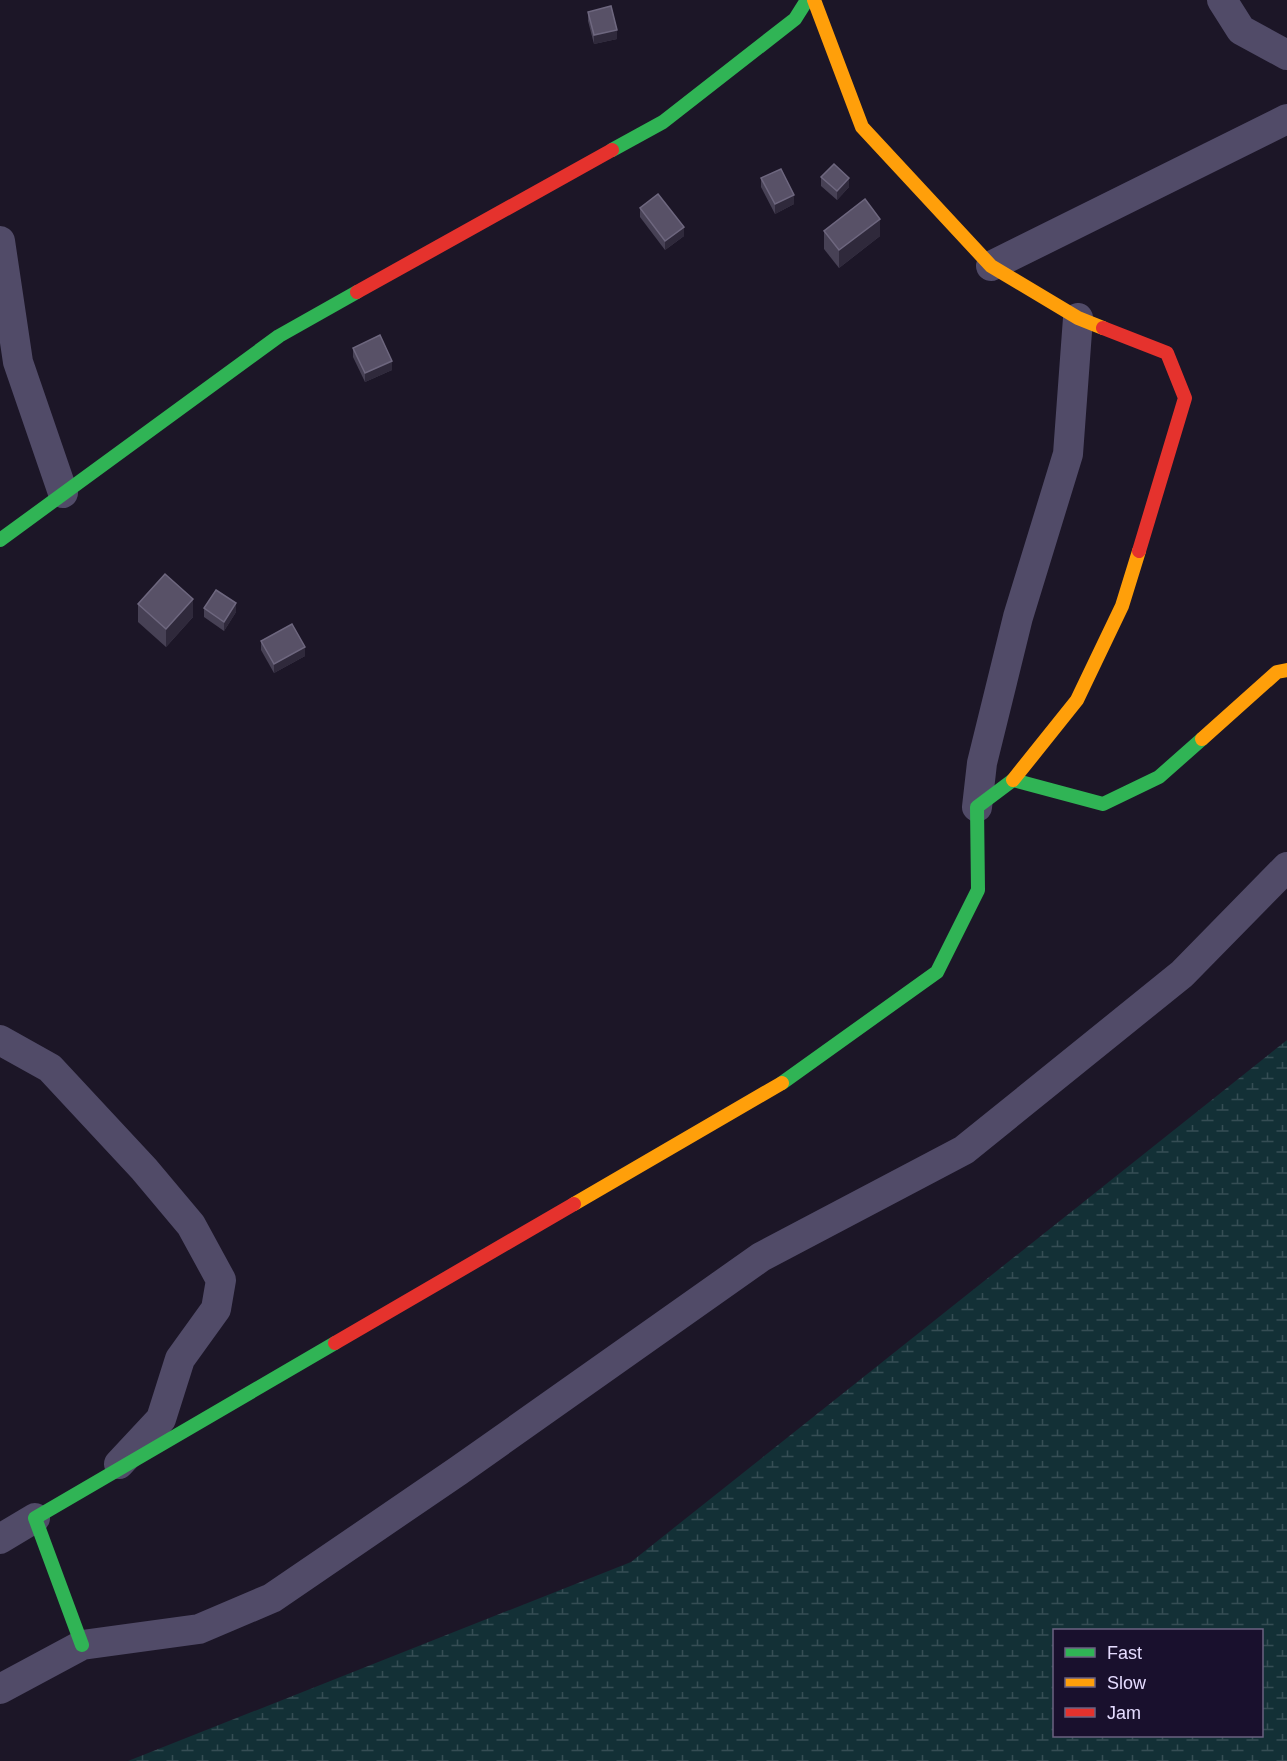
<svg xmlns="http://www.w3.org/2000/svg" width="1287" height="1761" viewBox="0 0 1287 1761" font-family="Arial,sans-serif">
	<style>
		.wetland { fill: url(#wetland-marsh); fill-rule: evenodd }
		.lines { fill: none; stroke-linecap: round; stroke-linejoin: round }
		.street { stroke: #514b68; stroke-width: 30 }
		.fast { stroke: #30b455; stroke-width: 14 }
		.slow { stroke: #ff9f0a; stroke-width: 14 }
		.jam { stroke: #e5322d; stroke-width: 14 }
		.wall { fill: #474155 }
		.shaded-wall { fill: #2f293b }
		.building { fill: #585167; stroke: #6e677f; stroke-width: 1.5 }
	</style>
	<defs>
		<pattern id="wetland-marsh" width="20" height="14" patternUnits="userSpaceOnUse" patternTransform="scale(1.5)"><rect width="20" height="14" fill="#133036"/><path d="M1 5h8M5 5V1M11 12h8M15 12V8" fill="none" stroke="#354d54"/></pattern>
	</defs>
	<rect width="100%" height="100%" fill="#1c1627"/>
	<path class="wetland" d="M 1287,1040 L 1287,1761 L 128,1761 L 631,1562 ZM 1054,1630 L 1262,1630 L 1262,1736 L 1054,1736 Z"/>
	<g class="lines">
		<g class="street">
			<path d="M 1222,0 L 1241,30 L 1287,55"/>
			<path d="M 0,241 L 18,362 L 63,493"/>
			<path d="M 991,266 L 1287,119"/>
			<path d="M 977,807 L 982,763 L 1018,617 L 1068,454 L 1078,318"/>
			<path d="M 0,1040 L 50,1068 L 144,1169 L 191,1225 L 221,1280 L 216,1309 L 180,1359 L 161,1419 L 119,1464"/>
			<path d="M 0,1539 L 35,1518"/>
			<path d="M 0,1689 L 82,1645 L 199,1629 L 272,1598 L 458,1471 L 761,1257 L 964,1150 L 1182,974 L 1287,867"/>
		</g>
		<g class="fast">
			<path d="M 612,150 L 663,122 L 795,19 L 807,0"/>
			<path d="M 0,540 L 279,336 L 357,292"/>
			<path d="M 782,1083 L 937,972 L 978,890 L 977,807 L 1013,780 L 1103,804 L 1159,777 L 1202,739"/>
			<path d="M 82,1645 L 35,1518 L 335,1343"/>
		</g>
		<g class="slow">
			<path d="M 814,0 L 862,127 L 991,266 L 1078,318 L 1103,328"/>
			<path d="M 1202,739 L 1277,672 L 1287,670"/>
			<path d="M 1013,780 L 1077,700 L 1122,606 L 1139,551"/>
			<path d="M 574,1204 L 782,1083"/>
		</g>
		<g class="jam">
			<path d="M 357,292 L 612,150"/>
			<path d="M 1103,328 L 1167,353 L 1185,398 L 1139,551"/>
			<path d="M 335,1343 L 574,1204"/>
		</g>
	</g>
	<g class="wall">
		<path d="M 588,12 L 617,39 L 594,44 L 588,21 Z"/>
		<path d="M 821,177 L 849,187 L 837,200 L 821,186 Z"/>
		<path d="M 761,178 L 794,204 L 775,214 L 761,187 Z"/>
		<path d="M 640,208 L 684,236 L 665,250 L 640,217 Z"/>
		<path d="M 824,231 L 880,236 L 839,268 L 824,249 Z"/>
		<path d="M 353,348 L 392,370 L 365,382 L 353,357 Z"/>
		<path d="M 138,604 L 193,617 L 166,647 L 138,622 Z"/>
		<path d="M 204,608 L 236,612 L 224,631 L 204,617 Z"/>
		<path d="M 261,641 L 305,656 L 274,673 L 261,650 Z"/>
	</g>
	<g class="shaded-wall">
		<path d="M 617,30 L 617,39 L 594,44 L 594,35 Z"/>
		<path d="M 849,178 L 849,187 L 837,200 L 837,191 Z"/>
		<path d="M 794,195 L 794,204 L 775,214 L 775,204 Z"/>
		<path d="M 880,219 L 880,236 L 839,268 L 839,250 Z"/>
		<path d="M 684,227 L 684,236 L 665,250 L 665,241 Z"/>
		<path d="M 392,361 L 392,370 L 365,382 L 365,373 Z"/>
		<path d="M 193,599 L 193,617 L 166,647 L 166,629 Z"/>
		<path d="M 236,603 L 236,612 L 224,631 L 224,622 Z"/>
		<path d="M 305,647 L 305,656 L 274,673 L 274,664 Z"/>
	</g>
	<g class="building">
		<path d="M 611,6 L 617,30 L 594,35 L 588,12 Z"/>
		<path d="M 834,164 L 849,178 L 837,191 L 821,177 Z"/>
		<path d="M 781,169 L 794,195 L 775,204 L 761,178 Z"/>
		<path d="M 658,194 L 684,227 L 665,241 L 640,208 Z"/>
		<path d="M 865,199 L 880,219 L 839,250 L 824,231 Z"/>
		<path d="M 380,335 L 392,361 L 365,373 L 353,348 Z"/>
		<path d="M 165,574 L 193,599 L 166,629 L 138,604 Z"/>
		<path d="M 216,590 L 236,603 L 224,622 L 204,608 Z"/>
		<path d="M 292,624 L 305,647 L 274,664 L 261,641 Z"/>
	</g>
	<rect x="1053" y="1629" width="210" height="108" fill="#19102d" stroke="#6b6281" stroke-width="1.5"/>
	<rect x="1065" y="1648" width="30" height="9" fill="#30b455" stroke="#6b6281" stroke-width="1.5"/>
	<text x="1107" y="1659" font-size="18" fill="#e5dcff">Fast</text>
	<rect x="1065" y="1678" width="30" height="9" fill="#ff9f0a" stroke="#6b6281" stroke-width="1.5"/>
	<text x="1107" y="1689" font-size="18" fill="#e5dcff">Slow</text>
	<rect x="1065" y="1708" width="30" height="9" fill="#e5322d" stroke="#6b6281" stroke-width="1.5"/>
	<text x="1107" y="1719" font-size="18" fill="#e5dcff">Jam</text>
</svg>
